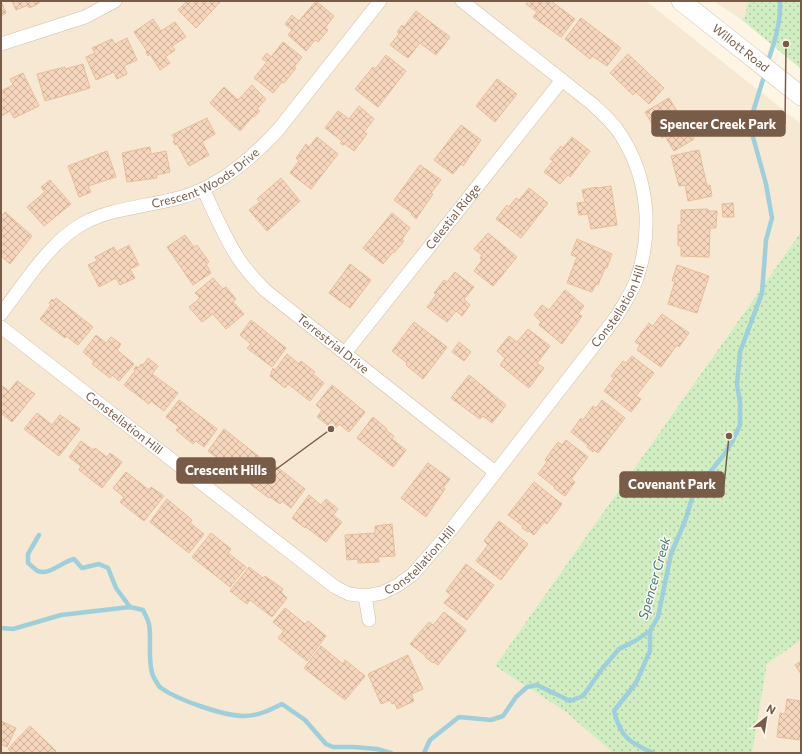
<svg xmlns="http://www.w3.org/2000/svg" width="802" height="754" viewBox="0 0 802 754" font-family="Commissioner,sans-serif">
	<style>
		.residential { fill: #f6e8d3 }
		.park { fill: url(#park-dots) }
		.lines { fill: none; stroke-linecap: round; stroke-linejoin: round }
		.stream { stroke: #9ecfdb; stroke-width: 4.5 }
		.building { fill: url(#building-cross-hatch); stroke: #e9bc9a }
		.minor-casing { stroke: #d0bdaa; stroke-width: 14 }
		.secondary-casing { stroke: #d6c0aa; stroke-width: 20 }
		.minor { stroke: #fff; stroke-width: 13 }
		.secondary { stroke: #fff; stroke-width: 19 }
		.labels { text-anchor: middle; stroke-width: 3; stroke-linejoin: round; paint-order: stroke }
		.street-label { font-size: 12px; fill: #795c48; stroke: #fff9ed }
		.water-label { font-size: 13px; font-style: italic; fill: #3d7786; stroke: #fff9ed }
		.leader { fill: none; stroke: #795c48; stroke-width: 1.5 }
		.callout-dot { fill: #795c48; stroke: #fff9ed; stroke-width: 1.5 }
		.callout { fill: #795c48; stroke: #795c48; stroke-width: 1.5 }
		.callout-label { font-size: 13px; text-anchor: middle; font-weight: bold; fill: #fff }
	</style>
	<defs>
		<pattern id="park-dots" width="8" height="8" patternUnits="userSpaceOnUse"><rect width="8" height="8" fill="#d1edc2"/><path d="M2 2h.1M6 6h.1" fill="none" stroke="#aec3a0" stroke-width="1.8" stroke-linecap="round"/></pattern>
		<pattern id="building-cross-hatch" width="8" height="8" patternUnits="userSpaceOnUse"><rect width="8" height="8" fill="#f5d5bb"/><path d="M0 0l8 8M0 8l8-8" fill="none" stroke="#cbb09a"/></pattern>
	</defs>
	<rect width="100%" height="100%" fill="#fef5e5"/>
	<g class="residential">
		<path d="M 1,1 L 646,1 L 801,124 L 801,232 L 495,666 L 566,712 L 611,751 L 612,753 L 1,753 Z"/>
		<path d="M 713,1 L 748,1 L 745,16 L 742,20 Z"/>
		<path d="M 801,640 L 801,753 L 752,753 L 767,664 Z"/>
	</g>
	<g class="park">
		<path d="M 748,1 L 801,1 L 801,69 L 742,20 L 745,16 Z"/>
		<path d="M 801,232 L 801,640 L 767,664 L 752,753 L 612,753 L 611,751 L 566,712 L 495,666 Z"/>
	</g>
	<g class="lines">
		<g class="stream">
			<path d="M 767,64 C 774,44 781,23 780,1"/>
			<path d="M 39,535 L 28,554 L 28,563 C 31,565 35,570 38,571 C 49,576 63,561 74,559 L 82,568 L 99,564 L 108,568 L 116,588 L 130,607"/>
			<path d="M 1,628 L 13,629 L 61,615 L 130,607 L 143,610 C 145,615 148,619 149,624 C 152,641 147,660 153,676 C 155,679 158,686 161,688 C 178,700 224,716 244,716 C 258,716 270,710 282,704 L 305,720 L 326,744 L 333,747 L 354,747 L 377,749 L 391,753"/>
			<path d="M 424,753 L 430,740 L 459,717 L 491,720 L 503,716 L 516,697 L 527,687 L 537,685 L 570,701 L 583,696 L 602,669 L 619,649 L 635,641 L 650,631"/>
			<path d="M 653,753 C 629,742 621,738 614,711 L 636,683 L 650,651 L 650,631 L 658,617 L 671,554 L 685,521 L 694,492 L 723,456 L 732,442 L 740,425 L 740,402 L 737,385 L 740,352 L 762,293 L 766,240 L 772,218 L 766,184 L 753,137 L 753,112 L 765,73"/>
		</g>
	</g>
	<g class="building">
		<path d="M 1,1 L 6,13 L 1,16 Z"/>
		<path d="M 12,1 L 42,1 L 38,3 L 38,4 L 29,8 L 28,5 L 16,10 Z"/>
		<path d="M 187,1 L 221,1 L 196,28 L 178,10 Z"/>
		<path d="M 316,1 L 334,16 L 325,28 L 328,30 L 318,42 L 315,40 L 306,51 L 288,35 L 292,30 L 285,24 L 292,15 L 299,21 Z"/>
		<path d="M 528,1 L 551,1 L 575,19 L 561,37 L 533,17 L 537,12 L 526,4 Z"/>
		<path d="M 416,11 L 450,37 L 436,55 L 420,43 L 408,58 L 390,45 L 399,34 L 397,32 L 402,25 L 404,27 Z"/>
		<path d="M 581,18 L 621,48 L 607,66 L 592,56 L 590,59 L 565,39 Z"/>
		<path d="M 153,19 L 161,31 L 175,22 L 186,37 L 172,46 L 175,50 L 165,57 L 170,63 L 160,70 L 150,54 L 148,56 L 146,52 L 147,51 L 134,32 Z"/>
		<path d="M 127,38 L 137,60 L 124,66 L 127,74 L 117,79 L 114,72 L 96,80 L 86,57 L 95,53 L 92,48 L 112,39 L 115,44 Z"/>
		<path d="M 283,42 L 302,57 L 294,67 L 296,68 L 284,83 L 282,82 L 273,93 L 254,78 L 267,62 L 262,59 L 267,53 L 271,57 Z"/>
		<path d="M 628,54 L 664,88 L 649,104 L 636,92 L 633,95 L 610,73 Z"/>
		<path d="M 386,55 L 406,71 L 378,107 L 355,89 L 373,67 L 375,69 Z"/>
		<path d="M 83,64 L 90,88 L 45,101 L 37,74 L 65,67 L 65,69 Z"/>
		<path d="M 23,73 L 39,106 L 14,118 L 10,111 L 1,116 L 1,91 L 13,85 L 10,79 Z"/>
		<path d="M 497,79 L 517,94 L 495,122 L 476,106 Z"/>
		<path d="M 252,85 L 266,99 L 257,109 L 260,111 L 254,117 L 253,116 L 240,131 L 210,103 L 224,87 L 238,100 Z"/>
		<path d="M 669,98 L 694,139 L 674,151 L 665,136 L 662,138 L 655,126 L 654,127 L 645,112 Z"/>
		<path d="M 359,106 L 374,119 L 364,132 L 367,134 L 354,151 L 345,144 L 343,145 L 340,143 L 342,141 L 325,128 L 338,111 L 349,119 Z"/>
		<path d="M 207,118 L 215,134 L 202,142 L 209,155 L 189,166 L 177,144 L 175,145 L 173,141 L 175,140 L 172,135 Z"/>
		<path d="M 461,125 L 481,140 L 463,166 L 461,164 L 453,174 L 434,160 Z"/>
		<path d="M 317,137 L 338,154 L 311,189 L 290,173 L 299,161 L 296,158 L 306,144 L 309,147 Z"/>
		<path d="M 572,137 L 590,151 L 570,177 L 568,175 L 560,184 L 544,172 L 553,161 L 550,159 L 561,146 L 563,148 Z"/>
		<path d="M 150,147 L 151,154 L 166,151 L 170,172 L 156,175 L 157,178 L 127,182 L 122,153 Z"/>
		<path d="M 699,150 L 707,186 L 710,185 L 712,196 L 688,201 L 685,185 L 679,186 L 671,156 Z"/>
		<path d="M 107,151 L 116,177 L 88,186 L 91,192 L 79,197 L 68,166 Z"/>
		<path d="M 420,165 L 441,180 L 431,193 L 433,194 L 416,219 L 411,214 L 412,213 L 394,200 Z"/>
		<path d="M 281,178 L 300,201 L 267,231 L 249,210 L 260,202 L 257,199 Z"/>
		<path d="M 50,180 L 71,204 L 44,226 L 27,207 L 45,192 L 41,187 Z"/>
		<path d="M 611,186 L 617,225 L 591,229 L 588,214 L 579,215 L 577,203 L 585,202 L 582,190 L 597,187 L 597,188 Z"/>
		<path d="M 529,188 L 548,203 L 521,238 L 496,219 L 507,205 L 509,207 L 516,198 L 519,200 Z"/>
		<path d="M 733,203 L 734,217 L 723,217 L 722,204 Z"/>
		<path d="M 708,209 L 708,211 L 717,211 L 716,228 L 710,228 L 709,257 L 681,256 L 681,246 L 678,246 L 678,225 L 681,225 L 681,210 Z"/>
		<path d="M 5,212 L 32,236 L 10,264 L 1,256 L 1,233 L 3,231 L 1,230 L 1,216 Z"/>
		<path d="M 392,213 L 410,228 L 402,239 L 404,241 L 394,253 L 393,252 L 383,264 L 363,248 Z"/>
		<path d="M 488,233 L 517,257 L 493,286 L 474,271 L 482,260 L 480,258 L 482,255 L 474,249 Z"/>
		<path d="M 185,235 L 194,247 L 197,245 L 209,262 L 206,264 L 211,273 L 193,285 L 167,247 Z"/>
		<path d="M 577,239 L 612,254 L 607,268 L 605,268 L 598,285 L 596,284 L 592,292 L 567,283 L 577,257 L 571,255 Z"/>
		<path d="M 129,245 L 139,265 L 130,269 L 135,278 L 120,285 L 116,278 L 99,287 L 88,265 L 97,261 L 95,257 L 114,247 L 116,252 Z"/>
		<path d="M 350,264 L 371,280 L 350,308 L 329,293 Z"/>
		<path d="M 677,265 L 709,276 L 697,313 L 668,304 L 675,281 L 672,281 Z"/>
		<path d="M 455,272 L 474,287 L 464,299 L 470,305 L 462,316 L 456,311 L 447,322 L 427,307 L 436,295 L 434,293 L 444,280 L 447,282 Z"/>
		<path d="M 213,278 L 223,289 L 226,287 L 236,299 L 233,302 L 244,314 L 226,329 L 213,314 L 202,322 L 189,307 L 200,298 L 195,293 Z"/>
		<path d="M 565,290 L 584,306 L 578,314 L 582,316 L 562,344 L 539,325 L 541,322 L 534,315 L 542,305 L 549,310 Z"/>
		<path d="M 56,298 L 93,327 L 78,345 L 66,336 L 65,338 L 40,319 L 51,305 L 49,303 L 52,299 L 54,301 Z"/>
		<path d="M 662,314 L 689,333 L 679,347 L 677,345 L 661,367 L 637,350 L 640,345 L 635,342 L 649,323 L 653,326 Z"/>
		<path d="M 251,320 L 286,348 L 272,367 L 247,348 L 251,344 L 240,335 Z"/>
		<path d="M 414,322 L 447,347 L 423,379 L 406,365 L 407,363 L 392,351 Z"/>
		<path d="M 528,329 L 550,346 L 537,363 L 544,368 L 529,388 L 500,365 L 505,358 L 497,351 L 509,336 L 517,342 Z"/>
		<path d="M 96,335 L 106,343 L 111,337 L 121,344 L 117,350 L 134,364 L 119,381 L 112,375 L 110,378 L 92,364 L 94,361 L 83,352 Z"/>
		<path d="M 459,342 L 471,352 L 464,361 L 452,352 Z"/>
		<path d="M 287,354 L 299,364 L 301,361 L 315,372 L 313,374 L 324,383 L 310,401 L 288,384 L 285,388 L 270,376 L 273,368 L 275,370 Z"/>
		<path d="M 632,356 L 654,373 L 636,396 L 641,399 L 631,412 L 604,391 L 614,378 L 611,376 L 623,361 L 626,363 Z"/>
		<path d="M 148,358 L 158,366 L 152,374 L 178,393 L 164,411 L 151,401 L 149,404 L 124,385 L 135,371 L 134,370 L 136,366 L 138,368 L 141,364 L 143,365 Z"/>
		<path d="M 469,375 L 506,405 L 492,423 L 483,416 L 480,419 L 451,398 Z"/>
		<path d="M 17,381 L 35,394 L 12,422 L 1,413 L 1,385 L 9,391 Z"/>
		<path d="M 332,385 L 365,412 L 349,432 L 339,424 L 334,430 L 317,417 L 322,410 L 316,405 Z"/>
		<path d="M 179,400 L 217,429 L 204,447 L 196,441 L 193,444 L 176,430 L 179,427 L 166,417 Z"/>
		<path d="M 602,400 L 625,418 L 598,453 L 594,450 L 593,452 L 587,447 L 588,445 L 571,432 L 581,418 L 583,420 L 593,406 L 596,408 Z"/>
		<path d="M 37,413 L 52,425 L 60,415 L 80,429 L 59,456 L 24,429 Z"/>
		<path d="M 373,417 L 387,429 L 386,430 L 394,436 L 392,439 L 406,450 L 393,467 L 357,438 Z"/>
		<path d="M 224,429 L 262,459 L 247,477 L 235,467 L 233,470 L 208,451 Z"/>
		<path d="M 566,440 L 588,457 L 571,479 L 575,482 L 565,496 L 554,488 L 555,487 L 538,474 L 547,462 L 545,460 L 558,442 L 562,445 Z"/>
		<path d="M 81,441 L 93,450 L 95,448 L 107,457 L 110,453 L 122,462 L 102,488 L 79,470 L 81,466 L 69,457 Z"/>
		<path d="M 268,460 L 305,489 L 291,508 L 282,501 L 280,504 L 270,497 L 269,498 L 250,484 L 262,468 L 261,467 Z"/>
		<path d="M 428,463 L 450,479 L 443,488 L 445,489 L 426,517 L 401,498 Z"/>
		<path d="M 126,472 L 149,490 L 151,487 L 164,496 L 144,521 L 120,502 L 124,497 L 113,488 Z"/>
		<path d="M 534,482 L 562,504 L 547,524 L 544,522 L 534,535 L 529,531 L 528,532 L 522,528 L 523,526 L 508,515 Z"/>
		<path d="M 309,495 L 321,505 L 326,499 L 338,509 L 333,515 L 342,522 L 326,542 L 306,527 L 305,528 L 292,518 Z"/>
		<path d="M 167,499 L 192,520 L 190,523 L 204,534 L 189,553 L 150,522 Z"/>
		<path d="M 499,521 L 528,544 L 501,580 L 476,561 L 488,545 L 484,541 Z"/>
		<path d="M 392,524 L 395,556 L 378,557 L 379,562 L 358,563 L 358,559 L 347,560 L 345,535 L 375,533 L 375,526 Z"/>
		<path d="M 211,533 L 231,549 L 228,553 L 246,567 L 230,587 L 192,557 Z"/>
		<path d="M 466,564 L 494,585 L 467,620 L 444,603 L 451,595 L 446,591 Z"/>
		<path d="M 249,567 L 263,578 L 265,576 L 283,589 L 281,592 L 287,598 L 272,617 L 250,600 L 247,604 L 230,591 Z"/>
		<path d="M 285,608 L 305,624 L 308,621 L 326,636 L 307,661 L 278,638 L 284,631 L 273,622 Z"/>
		<path d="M 444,612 L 466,630 L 438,665 L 434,662 L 433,663 L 425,657 L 426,656 L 410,644 L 429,622 L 433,625 Z"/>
		<path d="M 321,646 L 343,664 L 345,660 L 365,676 L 345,700 L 304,668 Z"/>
		<path d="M 408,655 L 423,689 L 411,694 L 414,701 L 397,709 L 395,703 L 392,704 L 390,700 L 381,704 L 368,674 Z"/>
		<path d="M 801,661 L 801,674 L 795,665 Z"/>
		<path d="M 787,699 L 801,701 L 801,740 L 777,737 L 780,713 L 785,714 Z"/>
		<path d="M 1,721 L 16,728 L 7,747 L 1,744 Z"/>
		<path d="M 30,726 L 56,751 L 54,753 L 12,753 L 8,749 Z"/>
	</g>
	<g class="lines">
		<defs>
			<g id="minor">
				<path d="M 1,44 L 85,17 L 115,1"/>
				<path id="s1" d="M 203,189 C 214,212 224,236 238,258 C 246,270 256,281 266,291 L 495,472"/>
				<path id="s2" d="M 1,314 C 23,285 50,242 82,224 C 113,207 148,207 182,197 C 219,187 252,158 278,130 L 380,1"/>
				<path id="s3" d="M 1,327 L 335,587 L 349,594 L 365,596 L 382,593 L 398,585 L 413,574 L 447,535 L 617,316 C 624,303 633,291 637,278 C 653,231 648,178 622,137 C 614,123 602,113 591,103 L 462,1"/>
				<path id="s4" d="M 345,353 L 562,80"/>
				<path d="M 365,596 L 369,620"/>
			</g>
			<g id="secondary">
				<path id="s5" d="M 681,1 L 801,96"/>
			</g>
		</defs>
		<use href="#minor" class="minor-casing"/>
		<use href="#secondary" class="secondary-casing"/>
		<use href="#minor" class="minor"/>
		<use href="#secondary" class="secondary"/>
	</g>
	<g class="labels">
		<g class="street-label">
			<text dy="4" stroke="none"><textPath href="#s5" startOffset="76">Willott Road</textPath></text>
			<text dy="4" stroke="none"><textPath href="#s2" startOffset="255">Crescent Woods Drive</textPath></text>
			<text dy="4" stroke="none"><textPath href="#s4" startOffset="174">Celestial Ridge</textPath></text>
			<text dy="4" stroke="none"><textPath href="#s3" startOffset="847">Constellation Hill</textPath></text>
			<text dy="4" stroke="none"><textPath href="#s1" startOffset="206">Terrestrial Drive</textPath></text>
			<text dy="4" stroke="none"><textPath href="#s3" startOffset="156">Constellation Hill</textPath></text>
			<text dy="4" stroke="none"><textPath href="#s3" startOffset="523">Constellation Hill</textPath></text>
		</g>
		<g class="water-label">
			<text transform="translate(654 578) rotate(-74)" y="5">Spencer Creek</text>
		</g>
	</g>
	<path class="leader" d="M786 44L785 124M331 429L275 470M729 436L724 485"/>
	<g class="callout-dot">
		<circle cx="786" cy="44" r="4"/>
		<circle cx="331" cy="429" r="4"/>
		<circle cx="729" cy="436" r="4"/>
	</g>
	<g class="callout">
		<rect x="652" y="111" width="133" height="25" rx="4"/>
		<rect x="177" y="458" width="98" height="25" rx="4"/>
		<rect x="620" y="472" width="104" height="25" rx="4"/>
	</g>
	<g class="callout-label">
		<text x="718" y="129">Spencer Creek Park</text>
		<text x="226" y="475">Crescent Hills</text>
		<text x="672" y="489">Covenant Park</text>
	</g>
	<rect width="802" height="754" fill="none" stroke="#795c48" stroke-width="4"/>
	<g transform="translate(766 718) rotate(30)" stroke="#fff9ed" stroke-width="3" paint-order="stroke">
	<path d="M0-3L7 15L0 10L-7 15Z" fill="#795c48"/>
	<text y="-6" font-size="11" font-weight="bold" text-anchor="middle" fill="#795c48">N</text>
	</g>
</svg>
